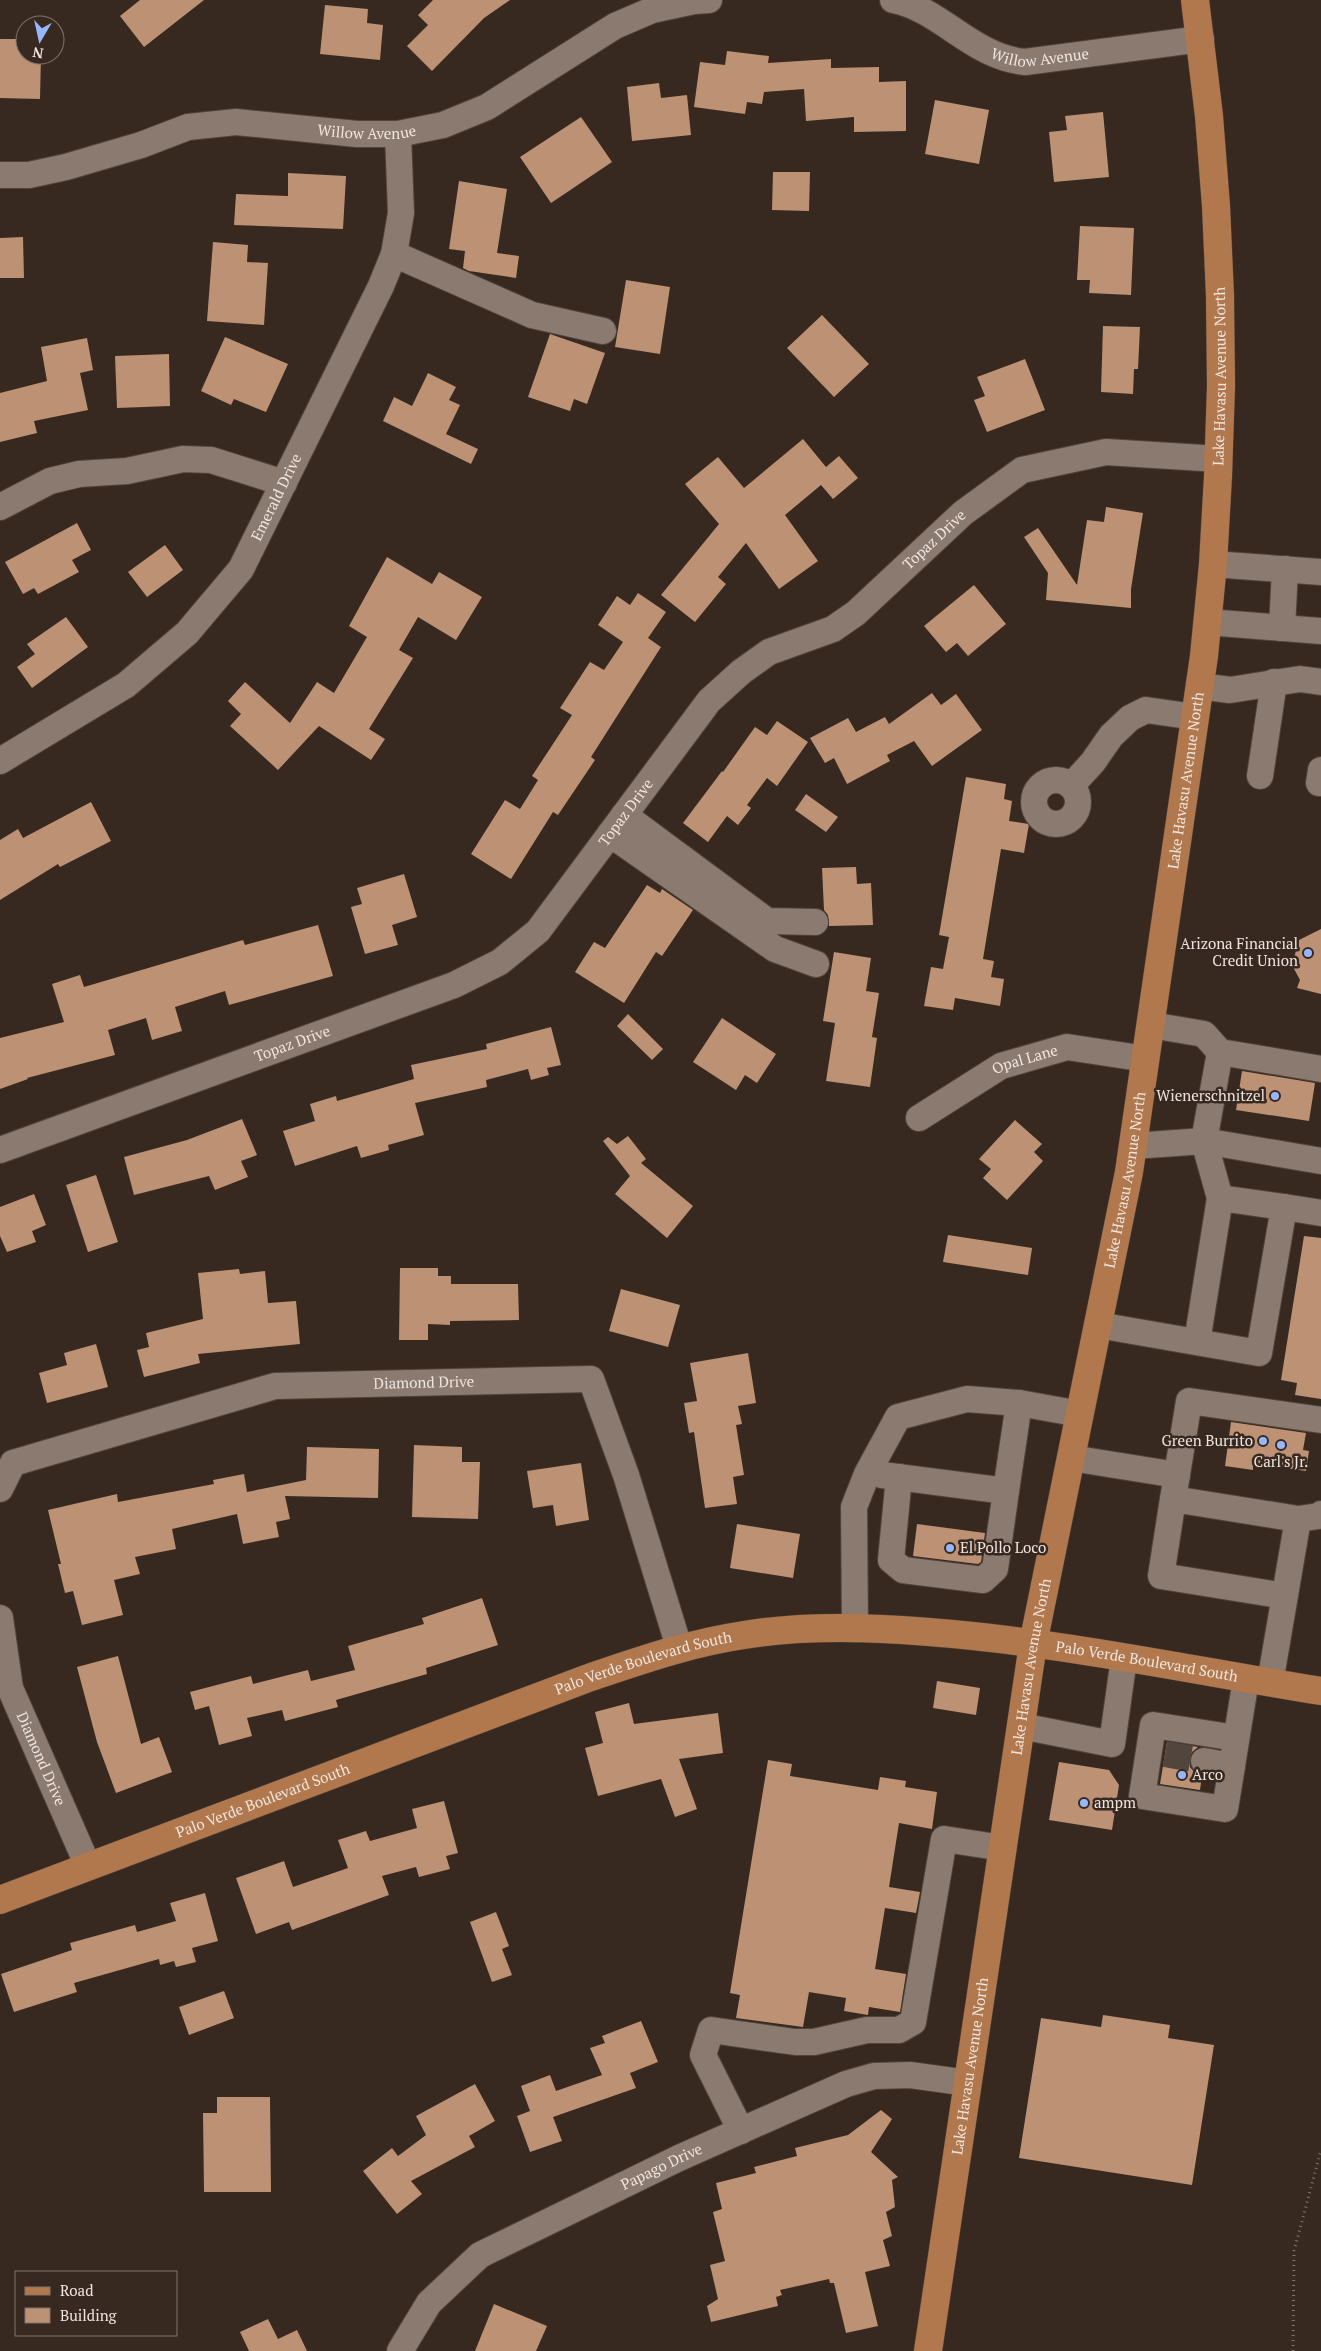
<svg xmlns="http://www.w3.org/2000/svg" width="1321" height="2351" viewBox="0 0 1321 2351" font-family="'PT Serif',serif">
	<style>
		.building { fill: #bd9174 }
		.lines { fill: none; stroke-linecap: round; stroke-linejoin: round }
		.minor-tunnel { stroke: #52453d; stroke-width: 26; stroke-dasharray: 26 13; stroke-linecap: butt }
		.minor-casing { stroke: #50443c; stroke-width: 28 }
		.major-casing { stroke: #50443c; stroke-width: 29 }
		.path { stroke: #82766e; stroke-width: 3; stroke-dasharray: 1 4; stroke-linecap: butt }
		.minor { stroke: #8b7a70; stroke-width: 26 }
		.major { stroke: #b1774d; stroke-width: 28 }
		.poi-dot { fill: #94b7fd; stroke: #372920; stroke-width: 2 }
		.labels { text-anchor: middle; stroke-width: 5; stroke-linejoin: round; paint-order: stroke }
		.street-label { font-size: 15px; fill: #eee5df; stroke: #372920 }
		.poi-label { font-size: 15px; fill: #eee5df; stroke: #372920; text-anchor: end }
	</style>
	<rect width="100%" height="100%" fill="#372920"/>
	<g class="building">
		<path d="M 140,0 L 204,0 L 144,47 L 120,16 Z"/>
		<path d="M 433,0 L 510,0 L 484,18 L 432,71 L 407,46 L 428,25 L 418,15 Z"/>
		<path d="M 325,5 L 368,9 L 367,23 L 383,25 L 380,60 L 320,54 Z"/>
		<path d="M 0,39 L 25,39 L 25,55 L 41,55 L 40,99 L 0,98 Z"/>
		<path d="M 727,51 L 769,56 L 768,63 L 831,59 L 831,68 L 879,67 L 879,82 L 906,81 L 906,131 L 854,132 L 854,117 L 806,121 L 804,89 L 764,92 L 762,104 L 747,102 L 745,114 L 694,107 L 700,62 L 725,65 Z"/>
		<path d="M 659,83 L 661,98 L 687,95 L 691,135 L 632,141 L 627,87 Z"/>
		<path d="M 935,100 L 989,110 L 979,164 L 925,154 Z"/>
		<path d="M 1103,112 L 1109,177 L 1054,182 L 1049,132 L 1067,130 L 1065,116 Z"/>
		<path d="M 581,117 L 612,162 L 551,203 L 520,157 Z"/>
		<path d="M 773,172 L 810,172 L 809,211 L 772,210 Z"/>
		<path d="M 288,173 L 346,176 L 343,229 L 234,225 L 236,194 L 288,196 Z"/>
		<path d="M 459,181 L 507,189 L 497,253 L 519,256 L 516,278 L 469,271 L 463,268 L 465,251 L 449,249 Z"/>
		<path d="M 1080,226 L 1134,228 L 1131,295 L 1089,293 L 1090,280 L 1077,280 Z"/>
		<path d="M 23,237 L 24,278 L 0,278 L 0,238 Z"/>
		<path d="M 213,242 L 248,245 L 247,262 L 268,263 L 264,325 L 207,321 Z"/>
		<path d="M 626,280 L 670,287 L 660,354 L 615,347 Z"/>
		<path d="M 822,315 L 869,364 L 834,397 L 787,348 Z"/>
		<path d="M 1103,326 L 1140,327 L 1138,369 L 1134,369 L 1133,394 L 1101,392 Z"/>
		<path d="M 550,334 L 605,353 L 587,404 L 574,399 L 570,411 L 528,397 Z"/>
		<path d="M 225,337 L 288,364 L 266,412 L 234,399 L 231,405 L 201,391 Z"/>
		<path d="M 87,338 L 93,370 L 80,373 L 88,410 L 34,421 L 37,433 L 0,442 L 0,393 L 47,381 L 41,347 Z"/>
		<path d="M 169,354 L 170,406 L 117,408 L 115,356 Z"/>
		<path d="M 1025,359 L 1045,410 L 987,432 L 974,400 L 985,396 L 977,377 Z"/>
		<path d="M 428,373 L 456,387 L 449,400 L 460,405 L 446,434 L 478,449 L 471,464 L 383,421 L 394,397 L 412,406 Z"/>
		<path d="M 803,439 L 826,467 L 839,456 L 858,478 L 833,499 L 821,485 L 785,515 L 818,561 L 779,589 L 746,543 L 718,577 L 726,584 L 695,622 L 661,595 L 719,524 L 685,484 L 718,457 L 744,488 Z"/>
		<path d="M 1106,507 L 1143,513 L 1131,589 L 1131,608 L 1046,600 L 1048,573 L 1024,537 L 1038,528 L 1077,585 L 1087,520 L 1104,522 Z"/>
		<path d="M 77,523 L 91,550 L 72,560 L 79,572 L 38,594 L 34,588 L 23,594 L 5,562 Z"/>
		<path d="M 165,545 L 183,570 L 147,597 L 128,572 Z"/>
		<path d="M 387,557 L 432,584 L 439,572 L 482,597 L 456,640 L 418,617 L 399,650 L 413,658 L 369,729 L 385,739 L 371,760 L 319,726 L 278,770 L 230,726 L 241,714 L 228,701 L 245,682 L 290,723 L 317,682 L 334,693 L 367,637 L 349,626 Z"/>
		<path d="M 974,585 L 1006,624 L 968,656 L 957,643 L 946,652 L 924,626 Z"/>
		<path d="M 638,593 L 666,612 L 648,638 L 661,647 L 591,757 L 595,760 L 558,815 L 553,812 L 511,879 L 471,854 L 505,800 L 520,809 L 538,780 L 532,776 L 572,715 L 560,708 L 590,662 L 604,670 L 623,642 L 598,625 L 617,596 L 630,605 Z"/>
		<path d="M 66,617 L 88,647 L 32,688 L 17,667 L 35,654 L 27,644 Z"/>
		<path d="M 932,693 L 941,705 L 956,694 L 982,730 L 932,766 L 914,741 L 887,755 L 890,761 L 847,784 L 834,758 L 825,763 L 810,738 L 848,718 L 856,732 L 885,717 L 889,724 Z"/>
		<path d="M 777,721 L 808,742 L 777,786 L 767,778 L 747,805 L 751,808 L 738,825 L 727,816 L 708,842 L 683,823 L 722,771 L 723,772 L 755,727 L 767,735 Z"/>
		<path d="M 966,777 L 1006,784 L 1004,799 L 1012,801 L 1009,821 L 1029,824 L 1024,853 L 1001,849 L 983,959 L 994,961 L 991,977 L 1004,979 L 1000,1006 L 955,998 L 953,1010 L 924,1006 L 931,967 L 943,969 L 949,937 L 939,935 Z"/>
		<path d="M 806,794 L 838,817 L 826,832 L 795,810 Z"/>
		<path d="M 91,802 L 111,841 L 60,867 L 58,864 L 0,900 L 0,840 L 18,829 L 23,838 Z"/>
		<path d="M 856,867 L 857,884 L 871,883 L 873,925 L 829,926 L 828,915 L 824,910 L 822,868 Z"/>
		<path d="M 404,874 L 417,917 L 392,925 L 398,945 L 365,954 L 351,907 L 362,904 L 357,888 Z"/>
		<path d="M 647,885 L 660,893 L 662,889 L 693,910 L 662,956 L 656,952 L 624,1003 L 575,972 L 594,942 L 605,948 Z"/>
		<path d="M 318,925 L 333,976 L 229,1005 L 225,991 L 175,1007 L 182,1031 L 152,1040 L 146,1018 L 108,1030 L 115,1055 L 27,1078 L 28,1079 L 0,1089 L 0,1038 L 64,1022 L 52,984 L 80,975 L 84,987 L 243,940 L 245,945 Z"/>
		<path d="M 1321,929 L 1321,994 L 1297,988 L 1300,980 L 1292,965 L 1299,940 Z"/>
		<path d="M 834,952 L 871,958 L 866,991 L 879,993 L 872,1037 L 877,1038 L 870,1087 L 826,1081 L 835,1023 L 823,1021 Z"/>
		<path d="M 628,1014 L 663,1049 L 652,1060 L 617,1026 Z"/>
		<path d="M 722,1018 L 776,1054 L 757,1083 L 745,1075 L 736,1090 L 693,1062 Z"/>
		<path d="M 551,1027 L 561,1065 L 547,1068 L 549,1075 L 531,1080 L 528,1069 L 486,1080 L 487,1087 L 415,1103 L 424,1135 L 388,1145 L 389,1150 L 361,1158 L 357,1146 L 295,1166 L 283,1131 L 315,1121 L 310,1104 L 336,1096 L 337,1101 L 414,1079 L 411,1065 L 487,1049 L 486,1044 Z"/>
		<path d="M 1242,1071 L 1315,1083 L 1309,1121 L 1236,1110 Z"/>
		<path d="M 242,1119 L 257,1155 L 241,1161 L 248,1177 L 215,1190 L 209,1176 L 134,1195 L 124,1157 L 187,1140 Z"/>
		<path d="M 1015,1120 L 1042,1144 L 1034,1152 L 1043,1161 L 1007,1200 L 983,1178 L 991,1169 L 979,1159 Z"/>
		<path d="M 628,1136 L 646,1159 L 641,1163 L 693,1206 L 667,1238 L 615,1194 L 630,1176 L 603,1141 L 608,1137 L 617,1144 Z"/>
		<path d="M 96,1175 L 118,1242 L 88,1252 L 66,1185 Z"/>
		<path d="M 34,1194 L 46,1225 L 32,1231 L 36,1242 L 7,1252 L 0,1236 L 0,1207 Z"/>
		<path d="M 948,1235 L 1032,1248 L 1028,1275 L 943,1262 Z"/>
		<path d="M 1304,1236 L 1321,1238 L 1321,1399 L 1295,1395 L 1297,1383 L 1281,1380 Z"/>
		<path d="M 400,1268 L 438,1268 L 438,1276 L 451,1276 L 451,1284 L 518,1284 L 519,1320 L 450,1321 L 450,1325 L 428,1324 L 428,1340 L 399,1340 Z"/>
		<path d="M 239,1269 L 240,1274 L 265,1271 L 268,1303 L 296,1301 L 300,1344 L 198,1354 L 200,1363 L 144,1377 L 137,1350 L 149,1347 L 146,1333 L 203,1319 L 198,1273 Z"/>
		<path d="M 621,1289 L 680,1305 L 668,1347 L 609,1331 Z"/>
		<path d="M 96,1344 L 108,1387 L 47,1403 L 39,1373 L 67,1365 L 64,1353 Z"/>
		<path d="M 748,1353 L 756,1403 L 738,1406 L 742,1424 L 736,1425 L 744,1475 L 733,1477 L 737,1504 L 705,1508 L 694,1432 L 689,1433 L 684,1403 L 697,1401 L 690,1363 Z"/>
		<path d="M 1231,1422 L 1306,1433 L 1303,1450 L 1309,1451 L 1306,1471 L 1271,1466 L 1271,1469 L 1253,1466 L 1253,1470 L 1225,1466 Z"/>
		<path d="M 414,1445 L 462,1447 L 462,1462 L 480,1462 L 478,1519 L 412,1517 Z"/>
		<path d="M 307,1447 L 379,1449 L 378,1498 L 285,1496 L 290,1519 L 276,1522 L 279,1537 L 243,1544 L 237,1514 L 172,1529 L 176,1549 L 135,1557 L 140,1574 L 114,1580 L 123,1615 L 82,1625 L 73,1591 L 65,1593 L 58,1564 L 61,1564 L 48,1510 L 117,1494 L 118,1502 L 214,1484 L 213,1480 L 244,1474 L 247,1492 L 306,1480 Z"/>
		<path d="M 581,1463 L 589,1520 L 556,1526 L 553,1505 L 533,1508 L 527,1471 Z"/>
		<path d="M 737,1524 L 800,1534 L 793,1578 L 730,1568 Z"/>
		<path d="M 917,1524 L 985,1533 L 981,1562 L 978,1564 L 913,1556 Z"/>
		<path d="M 482,1598 L 498,1645 L 426,1668 L 427,1674 L 336,1700 L 338,1707 L 285,1721 L 282,1710 L 247,1718 L 252,1736 L 219,1745 L 209,1706 L 195,1710 L 190,1692 L 251,1676 L 253,1684 L 308,1670 L 311,1681 L 355,1670 L 348,1646 L 424,1624 L 422,1618 Z"/>
		<path d="M 118,1656 L 141,1744 L 159,1737 L 172,1772 L 116,1793 L 97,1742 L 77,1667 Z"/>
		<path d="M 937,1681 L 980,1688 L 976,1715 L 933,1708 Z"/>
		<path d="M 629,1703 L 634,1724 L 718,1713 L 723,1753 L 679,1759 L 697,1809 L 675,1817 L 661,1779 L 598,1796 L 585,1748 L 603,1743 L 595,1712 Z"/>
		<path d="M 1167,1742 L 1198,1747 L 1192,1752 L 1189,1759 L 1190,1767 L 1194,1772 L 1202,1776 L 1200,1790 L 1160,1784 Z"/>
		<path d="M 768,1760 L 792,1764 L 790,1776 L 878,1790 L 880,1777 L 906,1781 L 905,1787 L 937,1792 L 932,1829 L 899,1823 L 889,1887 L 920,1892 L 916,1913 L 885,1908 L 875,1969 L 906,1974 L 900,2012 L 869,2007 L 868,2015 L 844,2011 L 846,1998 L 809,1992 L 803,2027 L 736,2018 L 740,1995 L 730,1993 Z"/>
		<path d="M 1059,1762 L 1109,1770 L 1119,1785 L 1112,1830 L 1049,1820 Z"/>
		<path d="M 444,1801 L 458,1853 L 446,1856 L 450,1869 L 419,1877 L 416,1867 L 382,1876 L 389,1895 L 292,1930 L 289,1922 L 256,1934 L 236,1878 L 284,1861 L 293,1887 L 348,1868 L 338,1840 L 366,1831 L 370,1841 L 417,1828 L 412,1809 Z"/>
		<path d="M 205,1893 L 218,1941 L 192,1948 L 196,1962 L 176,1967 L 174,1961 L 160,1965 L 159,1959 L 74,1983 L 77,1992 L 14,2012 L 1,1974 L 72,1950 L 70,1943 L 135,1925 L 137,1932 L 176,1921 L 170,1903 Z"/>
		<path d="M 496,1912 L 509,1946 L 502,1949 L 512,1975 L 492,1982 L 470,1922 Z"/>
		<path d="M 224,1991 L 234,2018 L 189,2035 L 179,2007 Z"/>
		<path d="M 1103,2015 L 1170,2025 L 1168,2038 L 1214,2045 L 1192,2185 L 1019,2158 L 1041,2018 L 1101,2027 Z"/>
		<path d="M 641,2021 L 658,2062 L 630,2073 L 636,2088 L 553,2117 L 562,2141 L 530,2152 L 517,2116 L 530,2111 L 521,2086 L 550,2075 L 556,2091 L 602,2075 L 590,2048 L 605,2043 L 602,2036 Z"/>
		<path d="M 475,2084 L 495,2121 L 469,2136 L 475,2147 L 411,2181 L 422,2194 L 397,2214 L 363,2171 L 392,2148 L 398,2156 L 426,2135 L 416,2116 Z"/>
		<path d="M 217,2097 L 270,2097 L 271,2192 L 204,2192 L 203,2113 L 217,2113 Z"/>
		<path d="M 881,2110 L 892,2119 L 871,2152 L 898,2177 L 892,2180 L 895,2207 L 886,2212 L 892,2236 L 883,2240 L 890,2266 L 865,2272 L 878,2326 L 846,2333 L 834,2283 L 830,2283 L 829,2279 L 780,2290 L 782,2295 L 776,2297 L 778,2306 L 711,2322 L 707,2306 L 718,2299 L 710,2265 L 725,2261 L 713,2212 L 722,2209 L 716,2183 L 756,2173 L 754,2167 L 797,2156 L 795,2148 L 848,2135 Z"/>
		<path d="M 494,2304 L 547,2326 L 536,2351 L 475,2351 Z"/>
		<path d="M 268,2319 L 278,2339 L 297,2330 L 307,2351 L 249,2351 L 240,2332 Z"/>
	</g>
	<g class="lines">
		<path class="minor-tunnel" d="M 1165,1754 L 1204,1761"/>
		<defs>
			<g id="minor">
				<path id="s1" d="M 893,0 C 941,9 972,57 1025,62 L 1201,39"/>
				<path id="s2" d="M 0,175 L 29,175 L 66,167 L 141,145 L 188,127 L 236,122 L 357,134 L 398,134 L 443,125 L 487,107 L 615,26 L 652,10 L 694,1 L 709,0"/>
				<path d="M 394,254 L 532,315 L 603,331"/>
				<path d="M 0,507 L 50,481 L 79,474 L 127,471 L 183,459 L 211,460 L 284,483"/>
				<path d="M 1213,564 L 1321,572"/>
				<path d="M 1207,622 L 1321,631"/>
				<path d="M 1282,628 L 1285,569"/>
				<path d="M 1199,686 L 1230,690 L 1300,679 L 1321,682"/>
				<path id="s3" d="M 0,761 L 126,685 L 187,633 L 241,569 L 381,286 L 394,254 L 401,213 L 398,134"/>
				<path d="M 1260,776 L 1274,682"/>
				<circle cx="1056" cy="802" r="22"/>
				<path d="M 1319,783 L 1321,770"/>
				<path d="M 1071,786 L 1093,762 L 1111,736 L 1130,718 L 1146,710 L 1195,717"/>
				<path d="M 624,815 L 767,921 L 815,922"/>
				<path d="M 610,834 L 775,949 L 816,964"/>
				<path d="M 1151,1025 L 1204,1034 L 1220,1052 L 1321,1069"/>
				<path d="M 1220,1052 L 1204,1141 L 1220,1198"/>
				<path id="s4" d="M 919,1118 L 1001,1066 L 1067,1047 L 1146,1059"/>
				<path d="M 1133,1146 L 1204,1141 L 1321,1161"/>
				<path id="s5" d="M 0,1150 L 454,985 L 500,962 L 538,931 L 709,701 L 741,672 L 769,652 L 833,629 L 856,613 L 963,513 L 1022,470 L 1106,452 L 1219,459"/>
				<path d="M 1284,1207 L 1321,1213"/>
				<path d="M 1098,1325 L 1259,1353 L 1284,1207 L 1220,1198 L 1197,1342"/>
				<path d="M 1071,1458 L 1177,1475"/>
				<path d="M 882,1475 L 1006,1491 L 1019,1403"/>
				<path d="M 899,1477 L 891,1560 L 903,1570 L 983,1580 L 995,1569 L 1006,1491"/>
				<path id="s6" d="M 0,1489 L 13,1463 L 275,1386 L 591,1379 L 626,1475 L 679,1647"/>
				<path d="M 1173,1499 L 1189,1401 L 1321,1420"/>
				<path d="M 1298,1519 L 1319,1516 L 1321,1514"/>
				<path id="s7" d="M 0,1618 L 10,1688 L 88,1866"/>
				<path d="M 855,1629 L 854,1507 L 867,1474 L 898,1417 L 967,1399 L 1019,1403 L 1080,1414"/>
				<path d="M 1270,1683 L 1298,1519 L 1173,1499 L 1161,1576 L 1285,1596"/>
				<path d="M 1021,1726 L 1112,1744 L 1124,1658"/>
				<path d="M 1204,1761 L 1232,1766 L 1246,1679"/>
				<path d="M 1232,1766 L 1225,1809 L 1142,1796 L 1153,1725 L 1236,1738"/>
				<path d="M 741,2131 L 703,2055 L 711,2030 L 795,2042 L 814,2042 L 867,2030 L 899,2030 L 913,2022 L 944,1839 L 1003,1848"/>
				<path id="s8" d="M 400,2351 L 429,2303 L 480,2255 L 679,2158 L 846,2084 L 874,2076 L 910,2075 L 968,2083"/>
			</g>
			<g id="major">
				<path id="s9" d="M 0,1900 L 591,1677 C 642,1660 690,1643 744,1635 C 804,1625 868,1627 929,1632 C 1060,1642 1191,1670 1321,1691"/>
				<path id="s10" d="M 928,2351 L 1033,1644 L 1129,1172 L 1204,656 L 1213,564 L 1218,476 L 1221,386 L 1220,296 L 1216,206 L 1209,116 L 1195,0"/>
			</g>
		</defs>
		<use href="#minor" class="minor-casing"/>
		<use href="#major" class="major-casing"/>
		<path class="path" d="M 1293,2351 L 1294,2251 L 1321,2150"/>
		<use href="#minor" class="minor"/>
		<use href="#major" class="major"/>
	</g>
	<g class="poi-dot">
		<circle cx="1308" cy="953" r="5"/>
		<circle cx="1275" cy="1096" r="5"/>
		<circle cx="1263" cy="1441" r="5"/>
		<circle cx="1281" cy="1445" r="5"/>
		<circle cx="950" cy="1548" r="5"/>
		<circle cx="1182" cy="1775" r="5"/>
		<circle cx="1084" cy="1803" r="5"/>
	</g>
	<g class="labels">
		<g class="street-label">
			<text dy="5" stroke="none"><textPath href="#s1" startOffset="162">Willow Avenue</textPath></text>
			<text dy="5" stroke="none"><textPath href="#s2" startOffset="375">Willow Avenue</textPath></text>
			<text dy="5" stroke="none"><textPath href="#s10" startOffset="1998">Lake Havasu Avenue North</textPath></text>
			<text dy="5" stroke="none"><textPath href="#s3" startOffset="391">Emerald Drive</textPath></text>
			<text dy="5" stroke="none"><textPath href="#s5" startOffset="1151">Topaz Drive</textPath></text>
			<text dy="5" stroke="none"><textPath href="#s10" startOffset="1592">Lake Havasu Avenue North</textPath></text>
			<text dy="5" stroke="none"><textPath href="#s5" startOffset="731">Topaz Drive</textPath></text>
			<text dy="5" stroke="none"><textPath href="#s5" startOffset="311">Topaz Drive</textPath></text>
			<text dy="5" stroke="none"><textPath href="#s4" startOffset="122">Opal Lane</textPath></text>
			<text dy="5" stroke="none"><textPath href="#s10" startOffset="1188">Lake Havasu Avenue North</textPath></text>
			<text dy="5" stroke="none"><textPath href="#s6" startOffset="451">Diamond Drive</textPath></text>
			<text dy="5" stroke="none"><textPath href="#s9" startOffset="1196">Palo Verde Boulevard South</textPath></text>
			<text dy="5" stroke="none"><textPath href="#s9" startOffset="686">Palo Verde Boulevard South</textPath></text>
			<text dy="5" stroke="none"><textPath href="#s10" startOffset="692">Lake Havasu Avenue North</textPath></text>
			<text dy="5" stroke="none"><textPath href="#s7" startOffset="148">Diamond Drive</textPath></text>
			<text dy="5" stroke="none"><textPath href="#s9" startOffset="281">Palo Verde Boulevard South</textPath></text>
			<text dy="5" stroke="none"><textPath href="#s10" startOffset="288">Lake Havasu Avenue North</textPath></text>
			<text dy="5" stroke="none"><textPath href="#s8" startOffset="328">Papago Drive</textPath></text>
		</g>
		<g class="poi-label">
			<text x="1298" y="949">Arizona Financial<tspan x="1298" dy="17">Credit Union</tspan></text>
			<text x="1265" y="1101">Wienerschnitzel</text>
			<text x="1253" y="1446">Green Burrito</text>
			<text x="1281" y="1467" text-anchor="middle">Carl's Jr.</text>
			<text x="960" y="1553" text-anchor="start">El Pollo Loco</text>
			<text x="1192" y="1780" text-anchor="start">Arco</text>
			<text x="1094" y="1808" text-anchor="start">ampm</text>
		</g>
	</g>
	<rect x="15" y="2271" width="162" height="65" fill="#372920" stroke="#80746c"/>
	<rect x="25" y="2287" width="25" height="8" fill="#b1774d" stroke="#80746c"/>
	<text x="60" y="2296" font-size="15" fill="#eee5df">Road</text>
	<rect x="25" y="2308" width="25" height="15" fill="#bd9174" stroke="#80746c"/>
	<text x="60" y="2321" font-size="15" fill="#eee5df">Building</text>
	<g transform="translate(40 40) rotate(189)"><circle r="24" fill="#372920" stroke="#80746c"/>
	<path d="M0-4L9 19L0 12L-9 19Z" fill="#94b7fd"/>
	<text y="-8" font-size="14" font-weight="bold" text-anchor="middle" fill="#eee5df">N</text>
	</g>
</svg>
